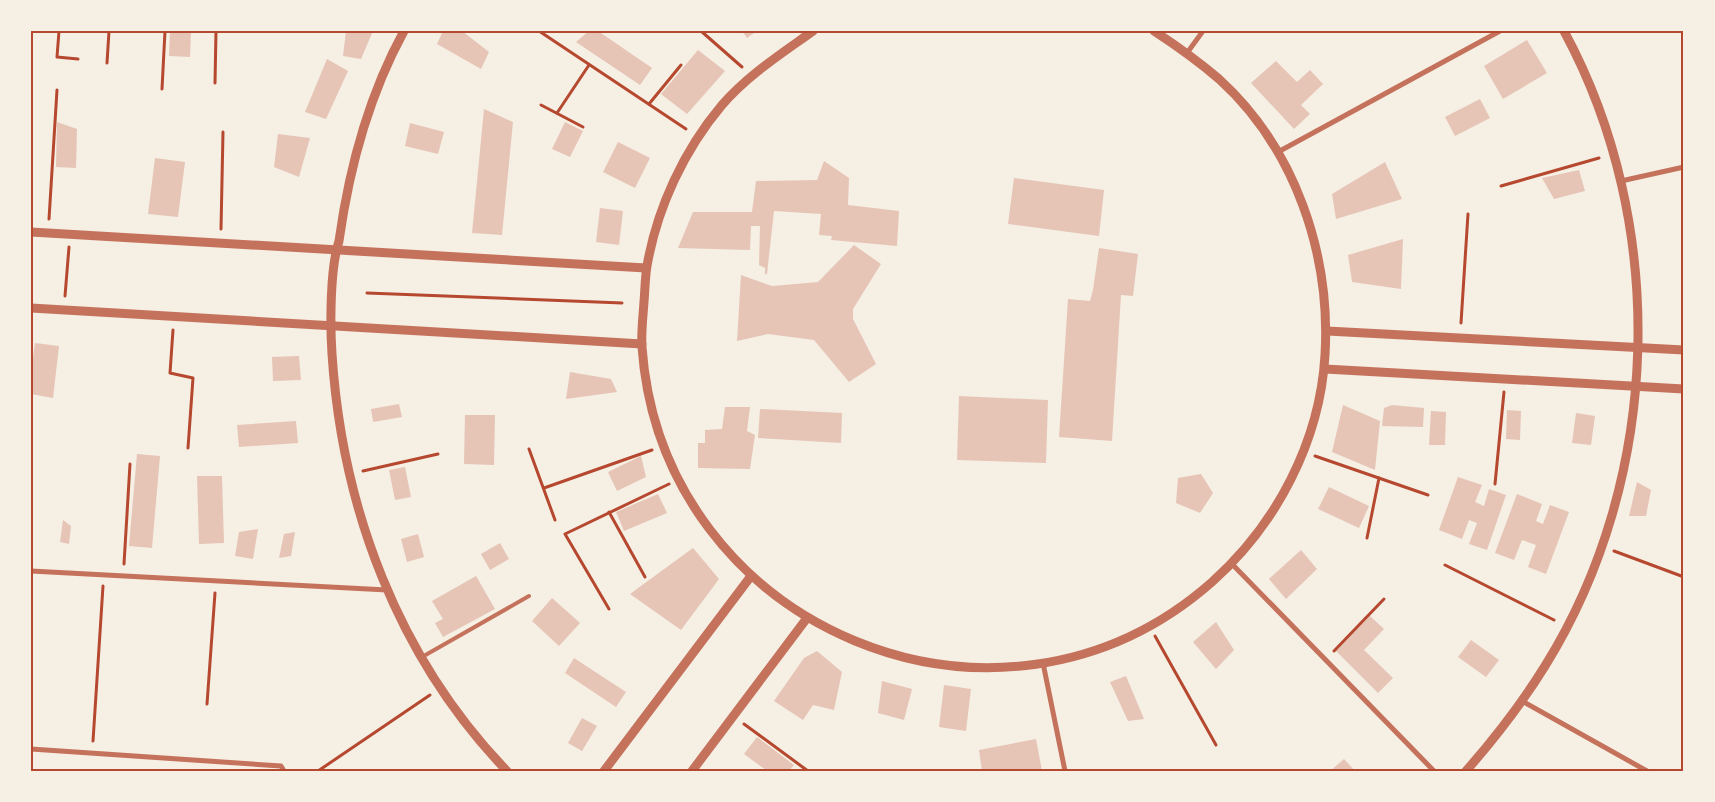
<svg xmlns="http://www.w3.org/2000/svg" width="1715" height="802" viewBox="0 0 1715 802" font-family="Roboto,sans-serif">
	<style>
		.building { fill: #e6c5b7 }
		.lines { fill: none; stroke-linecap: round; stroke-linejoin: round }
		.path { stroke: #b5482f; stroke-width: 3 }
		.service { stroke: #c5725c; stroke-width: 4 }
		.minor { stroke: #c5725c; stroke-width: 5 }
		.tertiary { stroke: #c5725c; stroke-width: 9 }
		.neatline { fill: none; stroke: #b5482f; stroke-width: 2 }
	</style>
	<rect width="100%" height="100%" fill="#f6efe4"/>
	<g class="building">
		<path d="M 170,31 L 191,31 L 190,57 L 169,56 Z"/>
		<path d="M 346,31 L 373,31 L 361,59 L 343,56 Z"/>
		<path d="M 443,31 L 462,31 L 489,52 L 481,69 L 437,44 Z"/>
		<path d="M 589,31 L 598,31 L 652,68 L 640,85 L 576,42 Z"/>
		<path d="M 742,31 L 757,31 L 747,38 Z"/>
		<path d="M 1527,40 L 1547,73 L 1503,99 L 1484,66 Z"/>
		<path d="M 698,50 L 725,71 L 687,114 L 661,94 Z"/>
		<path d="M 327,59 L 348,71 L 326,119 L 305,112 Z"/>
		<path d="M 1276,61 L 1297,82 L 1310,70 L 1323,84 L 1301,105 L 1310,114 L 1294,129 L 1251,83 Z"/>
		<path d="M 1480,99 L 1490,118 L 1455,136 L 1445,117 Z"/>
		<path d="M 484,109 L 513,122 L 502,235 L 472,233 Z"/>
		<path d="M 57,122 L 77,129 L 76,168 L 56,167 Z"/>
		<path d="M 565,122 L 583,131 L 570,157 L 552,149 Z"/>
		<path d="M 410,123 L 444,132 L 438,154 L 405,146 Z"/>
		<path d="M 278,134 L 310,138 L 299,177 L 274,167 Z"/>
		<path d="M 618,142 L 650,158 L 635,188 L 603,172 Z"/>
		<path d="M 155,158 L 185,162 L 178,217 L 148,214 Z"/>
		<path d="M 824,161 L 849,178 L 848,205 L 899,211 L 897,246 L 831,240 L 832,236 L 819,235 L 821,214 L 774,211 L 767,274 L 765,274 L 765,268 L 759,265 L 760,226 L 751,226 L 750,250 L 678,248 L 693,212 L 752,212 L 756,181 L 817,180 Z"/>
		<path d="M 1385,162 L 1402,199 L 1336,219 L 1332,194 Z"/>
		<path d="M 1579,170 L 1585,191 L 1554,199 L 1542,178 Z"/>
		<path d="M 1014,178 L 1104,190 L 1099,236 L 1008,224 Z"/>
		<path d="M 600,208 L 623,211 L 619,245 L 596,242 Z"/>
		<path d="M 1403,239 L 1401,289 L 1352,282 L 1348,255 Z"/>
		<path d="M 854,245 L 881,264 L 853,309 L 853,319 L 876,364 L 849,382 L 814,340 L 768,334 L 737,341 L 741,275 L 772,286 L 818,282 Z"/>
		<path d="M 1099,248 L 1138,254 L 1133,296 L 1121,295 L 1112,441 L 1059,437 L 1068,299 L 1090,301 L 1093,290 Z"/>
		<path d="M 35,343 L 59,346 L 53,398 L 31,394 L 31,372 Z"/>
		<path d="M 299,356 L 301,380 L 273,381 L 272,357 Z"/>
		<path d="M 570,372 L 611,379 L 617,392 L 566,399 Z"/>
		<path d="M 959,396 L 1048,400 L 1046,463 L 957,460 Z"/>
		<path d="M 399,404 L 402,417 L 373,422 L 371,409 Z"/>
		<path d="M 1343,405 L 1380,421 L 1375,470 L 1332,452 Z"/>
		<path d="M 1392,405 L 1424,408 L 1423,427 L 1382,426 L 1384,408 Z"/>
		<path d="M 725,407 L 750,407 L 747,431 L 755,435 L 750,469 L 698,468 L 698,443 L 705,443 L 705,430 L 722,429 Z"/>
		<path d="M 760,409 L 842,413 L 841,443 L 758,438 Z"/>
		<path d="M 1507,410 L 1521,411 L 1520,440 L 1506,439 Z"/>
		<path d="M 1431,411 L 1446,412 L 1445,445 L 1429,445 Z"/>
		<path d="M 1576,413 L 1595,416 L 1591,445 L 1572,443 Z"/>
		<path d="M 465,415 L 495,415 L 494,465 L 464,464 Z"/>
		<path d="M 296,421 L 298,443 L 239,447 L 237,425 Z"/>
		<path d="M 137,454 L 160,456 L 152,548 L 129,546 Z"/>
		<path d="M 641,456 L 646,477 L 617,491 L 608,472 Z"/>
		<path d="M 405,467 L 411,497 L 395,500 L 389,470 Z"/>
		<path d="M 1201,474 L 1213,493 L 1200,513 L 1176,503 L 1178,478 Z"/>
		<path d="M 197,476 L 222,476 L 224,543 L 199,544 Z"/>
		<path d="M 1458,477 L 1482,485 L 1475,502 L 1484,506 L 1489,489 L 1506,495 L 1487,550 L 1469,544 L 1477,523 L 1469,520 L 1462,539 L 1439,530 Z"/>
		<path d="M 1637,482 L 1651,490 L 1646,516 L 1629,516 Z"/>
		<path d="M 1329,487 L 1369,506 L 1359,528 L 1318,509 Z"/>
		<path d="M 658,494 L 667,513 L 624,531 L 616,512 Z"/>
		<path d="M 1517,494 L 1542,504 L 1536,521 L 1543,524 L 1550,505 L 1569,512 L 1546,574 L 1528,567 L 1536,545 L 1522,540 L 1514,560 L 1495,553 Z"/>
		<path d="M 63,520 L 71,526 L 69,544 L 60,542 Z"/>
		<path d="M 258,529 L 253,559 L 235,556 L 239,532 Z"/>
		<path d="M 295,532 L 291,556 L 279,558 L 284,534 Z"/>
		<path d="M 418,534 L 424,557 L 407,562 L 401,539 Z"/>
		<path d="M 500,543 L 509,559 L 490,570 L 481,554 Z"/>
		<path d="M 693,548 L 719,579 L 681,630 L 630,594 Z"/>
		<path d="M 1301,550 L 1317,569 L 1286,599 L 1269,579 Z"/>
		<path d="M 476,576 L 495,609 L 443,637 L 435,623 L 443,619 L 432,601 Z"/>
		<path d="M 552,598 L 580,623 L 559,646 L 532,621 Z"/>
		<path d="M 1370,616 L 1384,629 L 1364,650 L 1393,678 L 1378,693 L 1336,651 Z"/>
		<path d="M 1216,622 L 1234,650 L 1216,669 L 1193,642 Z"/>
		<path d="M 1471,640 L 1499,660 L 1486,677 L 1458,657 Z"/>
		<path d="M 817,651 L 842,672 L 834,710 L 813,705 L 803,720 L 774,701 L 804,658 Z"/>
		<path d="M 574,658 L 626,692 L 616,707 L 565,673 Z"/>
		<path d="M 1126,676 L 1144,719 L 1128,721 L 1110,682 Z"/>
		<path d="M 882,681 L 912,689 L 904,720 L 878,713 Z"/>
		<path d="M 944,685 L 971,689 L 966,731 L 939,727 Z"/>
		<path d="M 582,718 L 597,726 L 582,751 L 568,743 Z"/>
		<path d="M 757,737 L 794,765 L 789,771 L 767,771 L 744,754 Z"/>
		<path d="M 1036,739 L 1042,771 L 982,771 L 979,750 Z"/>
		<path d="M 1344,759 L 1355,771 L 1330,771 Z"/>
	</g>
	<g class="lines">
		<g class="path">
			<path d="M 59,31 L 57,57 L 78,59"/>
			<path d="M 539,31 L 686,129"/>
			<path d="M 701,31 L 742,67"/>
			<path d="M 107,63 L 109,31"/>
			<path d="M 215,83 L 216,31"/>
			<path d="M 162,89 L 165,31"/>
			<path d="M 649,104 L 681,65"/>
			<path d="M 541,105 L 583,127"/>
			<path d="M 557,113 L 589,65"/>
			<path d="M 1501,186 L 1599,158"/>
			<path d="M 49,219 L 57,90"/>
			<path d="M 221,229 L 223,132"/>
			<path d="M 367,293 L 622,303"/>
			<path d="M 65,296 L 69,247"/>
			<path d="M 1461,323 L 1468,214"/>
			<path d="M 173,330 L 170,373 L 193,378 L 188,448"/>
			<path d="M 529,449 L 555,520"/>
			<path d="M 1315,456 L 1428,495"/>
			<path d="M 363,471 L 438,454"/>
			<path d="M 1495,484 L 1504,392"/>
			<path d="M 544,488 L 652,450"/>
			<path d="M 609,512 L 645,577"/>
			<path d="M 1367,538 L 1379,478"/>
			<path d="M 1614,551 L 1684,577"/>
			<path d="M 124,564 L 130,464"/>
			<path d="M 1445,565 L 1554,620"/>
			<path d="M 609,609 L 565,534 L 669,484"/>
			<path d="M 1155,636 L 1216,745"/>
			<path d="M 1334,651 L 1384,599"/>
			<path d="M 207,704 L 215,593"/>
			<path d="M 744,724 L 808,771"/>
			<path d="M 93,741 L 103,586"/>
			<path d="M 318,771 L 430,695"/>
		</g>
		<path class="service" d="M 422,657 L 529,596"/>
		<g class="minor">
			<path d="M 1187,53 L 1203,31"/>
			<path d="M 1278,152 L 1500,31"/>
			<path d="M 1621,181 L 1684,167"/>
			<path d="M 1232,564 L 1434,771"/>
			<path d="M 31,571 L 387,590"/>
			<path d="M 1043,663 L 1065,771"/>
			<path d="M 1522,701 L 1647,771"/>
			<path d="M 31,749 L 281,766 L 284,771"/>
		</g>
		<g class="tertiary">
			<path d="M 404,31 C 369,95 349,169 339,241 C 330,268 330,324 332,354 C 342,508 398,658 507,771"/>
			<path d="M 813,31 C 781,54 748,75 722,105 C 684,150 657,208 647,266 C 645,278 645,290 644,302 C 643,317 641,332 642,347 C 662,629 999,770 1212,582 C 1276,525 1320,442 1325,355 C 1331,254 1295,148 1219,79 C 1198,61 1177,46 1154,31"/>
			<path d="M 31,232 L 646,268"/>
			<path d="M 31,308 L 642,344"/>
			<path d="M 1327,331 L 1684,350"/>
			<path d="M 1325,369 L 1684,389"/>
			<path d="M 604,771 L 751,576"/>
			<path d="M 692,771 L 807,618"/>
			<path d="M 1466,771 C 1495,738 1522,703 1545,666 C 1662,478 1669,225 1564,31"/>
		</g>
	</g>
	<rect width="1715" height="802" fill="none" stroke="#f6efe4" stroke-width="65"/>
	<rect x="32" y="32" width="1650" height="738" class="neatline"/>
</svg>
